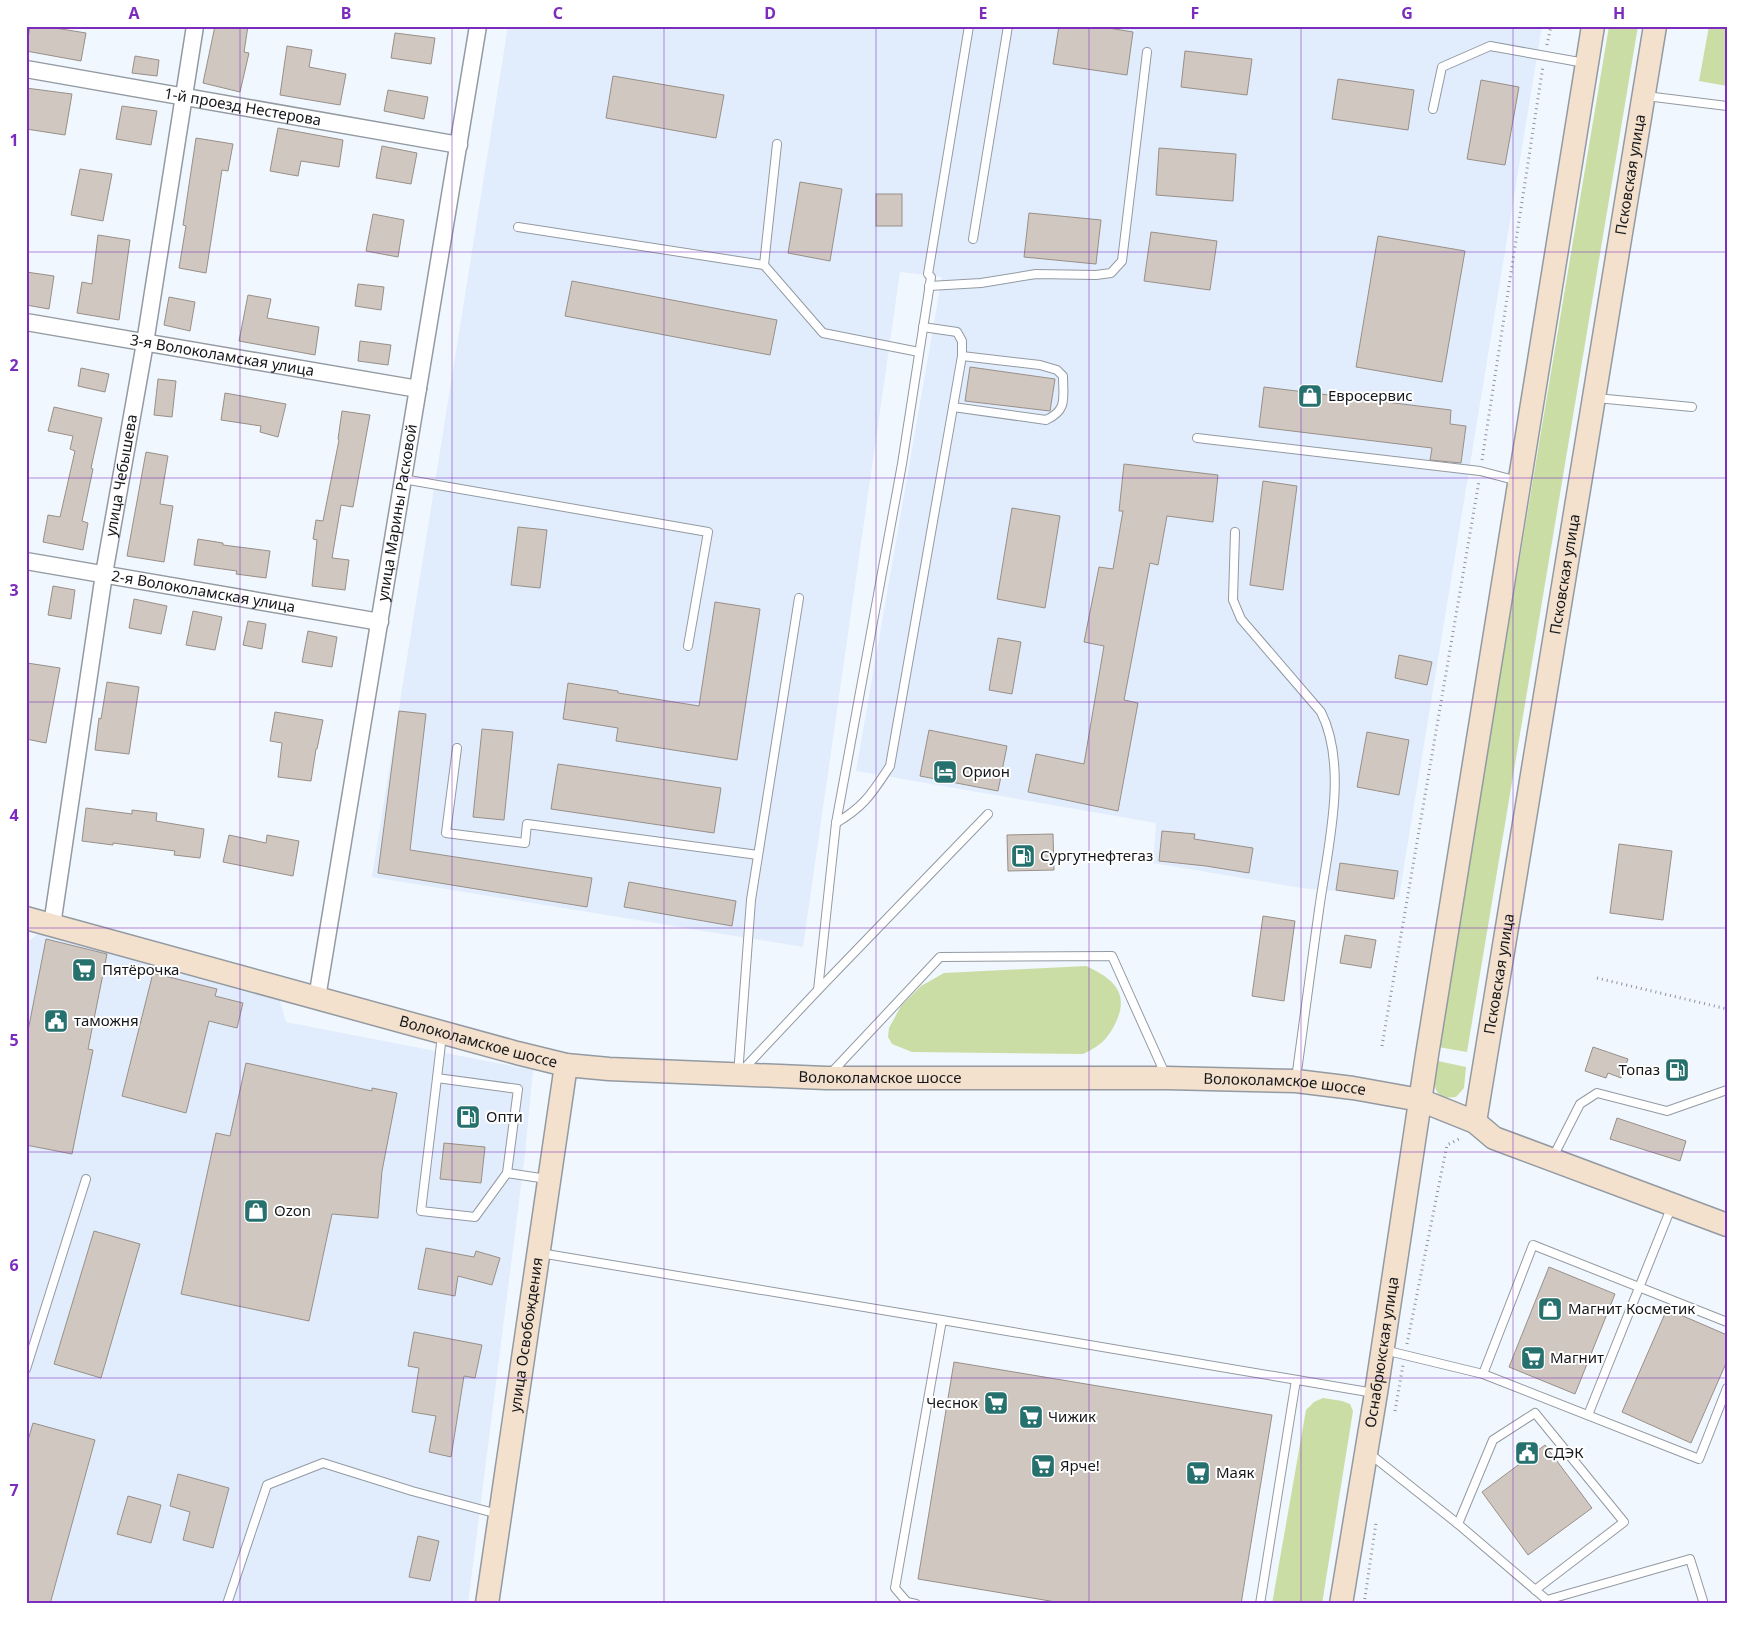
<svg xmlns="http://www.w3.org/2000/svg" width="1753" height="1630" viewBox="0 0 1753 1630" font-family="'Noto Sans',sans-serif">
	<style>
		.built { fill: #e1edfc }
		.green { fill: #cadda4 }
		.building { fill: #d0c8c0; stroke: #988f88 }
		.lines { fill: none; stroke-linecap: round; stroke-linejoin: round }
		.lane-casing { stroke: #939aa2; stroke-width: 10 }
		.street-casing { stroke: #939aa2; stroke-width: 19 }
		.secondary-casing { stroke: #939aa2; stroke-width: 25 }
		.path { stroke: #8e9398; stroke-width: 3; stroke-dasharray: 1 4; stroke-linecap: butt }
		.lane { stroke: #fff; stroke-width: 8 }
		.street { stroke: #fff; stroke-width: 16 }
		.secondary { stroke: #f3e0cd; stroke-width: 22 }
		.grid { fill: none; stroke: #7b2cbf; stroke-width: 1; stroke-opacity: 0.55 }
		.labels { text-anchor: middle; stroke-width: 4; stroke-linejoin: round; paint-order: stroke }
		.street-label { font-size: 15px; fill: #15171a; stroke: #fff }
		.poi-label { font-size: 15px; fill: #15171a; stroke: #fff; text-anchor: start }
		.neatline { fill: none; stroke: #7b2cbf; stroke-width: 2 }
		.grid-label { font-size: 16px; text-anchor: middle; font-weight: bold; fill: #7b2cbf }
	</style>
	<rect width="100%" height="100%" fill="#f1f7fe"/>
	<g class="built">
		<path d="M 508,26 L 1542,26 L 1399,897 L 1301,888 L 1153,863 L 1156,823 L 856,771 L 942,277 L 900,272 L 803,947 L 372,877 Z"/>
		<path d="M 38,934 L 235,978 L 278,994 L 286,1022 L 533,1070 L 525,1154 L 468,1604 L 26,1604 L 26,943 Z"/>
	</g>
	<g class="green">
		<path d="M 1609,26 L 1638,26 L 1467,1052 L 1438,1047 Z"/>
		<path d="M 1709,26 L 1727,26 L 1727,86 L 1699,81 Z"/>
		<path d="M 1086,966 C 1112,978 1130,992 1116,1022 C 1108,1039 1100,1046 1083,1054 L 912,1052 L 892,1044 L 888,1037 L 889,1028 L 901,1006 L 921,986 L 944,973 Z"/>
		<path d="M 1438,1061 L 1466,1067 L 1464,1088 L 1456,1097 C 1428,1101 1435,1079 1438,1061 Z"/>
		<path d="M 1323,1398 L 1342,1401 L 1350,1404 L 1353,1411 L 1322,1604 L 1272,1604 L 1306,1410 L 1314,1402 Z"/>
	</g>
	<g class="building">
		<path d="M 30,26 L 55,26 L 55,28 L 86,33 L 81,61 L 26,51 Z"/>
		<path d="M 215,26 L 248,26 L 244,52 L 249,53 L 240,92 L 203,83 Z"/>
		<path d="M 1059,26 L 1096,26 L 1133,32 L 1127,75 L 1053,64 Z"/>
		<path d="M 395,33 L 435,38 L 431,64 L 391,58 Z"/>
		<path d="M 287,46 L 312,50 L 309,67 L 346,74 L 340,105 L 280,95 Z"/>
		<path d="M 1185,51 L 1252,59 L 1247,95 L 1181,87 Z"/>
		<path d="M 135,56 L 159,60 L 157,76 L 132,73 Z"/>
		<path d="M 613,76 L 724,95 L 716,138 L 606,118 Z"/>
		<path d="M 1338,79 L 1414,90 L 1408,130 L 1332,119 Z"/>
		<path d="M 1481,80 L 1519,87 L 1505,165 L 1467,159 Z"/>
		<path d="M 26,88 L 72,94 L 65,135 L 26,129 Z"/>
		<path d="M 388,90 L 428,97 L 424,119 L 384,111 Z"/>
		<path d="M 122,106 L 157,111 L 151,145 L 116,139 Z"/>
		<path d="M 278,128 L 343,140 L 339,167 L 301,161 L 298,176 L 270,171 Z"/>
		<path d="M 196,138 L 233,144 L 228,171 L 222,170 L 206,273 L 179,268 L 186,226 L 183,225 Z"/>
		<path d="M 382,146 L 417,153 L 411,184 L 376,178 Z"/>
		<path d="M 1159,148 L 1236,154 L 1233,201 L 1156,195 Z"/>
		<path d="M 80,169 L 112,174 L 103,221 L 71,215 Z"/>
		<path d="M 800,182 L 842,189 L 830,261 L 788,253 Z"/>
		<rect x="876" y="194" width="26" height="32"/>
		<path d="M 1029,213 L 1101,220 L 1096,264 L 1024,257 Z"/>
		<path d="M 373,214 L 404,220 L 398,257 L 366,251 Z"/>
		<path d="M 1151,232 L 1217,241 L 1210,290 L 1144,281 Z"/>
		<path d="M 98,235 L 130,240 L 119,320 L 77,313 L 82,282 L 92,284 Z"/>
		<path d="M 1378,236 L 1465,251 L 1442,382 L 1356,367 Z"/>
		<path d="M 26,272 L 54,276 L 49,309 L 26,305 Z"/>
		<path d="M 572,281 L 777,320 L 770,355 L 565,316 Z"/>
		<path d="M 358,284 L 384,287 L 381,310 L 355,306 Z"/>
		<path d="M 248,295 L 271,299 L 267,318 L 319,327 L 315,355 L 239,341 Z"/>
		<path d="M 169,297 L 195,302 L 190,331 L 164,325 Z"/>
		<path d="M 360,341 L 391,345 L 388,365 L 358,361 Z"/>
		<path d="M 970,367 L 1055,379 L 1050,411 L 965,401 Z"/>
		<path d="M 81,368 L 109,374 L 105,392 L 78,386 Z"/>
		<path d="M 158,379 L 176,381 L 172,417 L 154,415 Z"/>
		<path d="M 1264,387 L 1451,410 L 1450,424 L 1466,426 L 1461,463 L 1430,460 L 1432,448 L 1259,427 Z"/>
		<path d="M 225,393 L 286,404 L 278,437 L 260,432 L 261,426 L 221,420 Z"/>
		<path d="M 54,407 L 102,418 L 91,468 L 93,469 L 82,521 L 88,523 L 83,550 L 43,542 L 48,515 L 60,517 L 75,451 L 70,449 L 73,436 L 48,431 Z"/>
		<path d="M 342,411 L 370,415 L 353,507 L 341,505 L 332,558 L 349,560 L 345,590 L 312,586 L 317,540 L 313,539 L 316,520 L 323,521 L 339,440 L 338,439 Z"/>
		<path d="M 146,452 L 168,456 L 160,504 L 173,506 L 164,562 L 127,556 Z"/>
		<path d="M 1124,464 L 1218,475 L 1213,522 L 1167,516 L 1158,565 L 1150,563 L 1124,700 L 1138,703 L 1118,811 L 1028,792 L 1036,754 L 1084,764 L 1104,646 L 1084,642 L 1099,567 L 1113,569 L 1123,511 L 1119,511 Z"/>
		<path d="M 1263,481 L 1297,486 L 1283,590 L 1250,585 Z"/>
		<path d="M 1012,508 L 1060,516 L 1045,608 L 997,599 Z"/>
		<path d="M 518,527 L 547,530 L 540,588 L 511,585 Z"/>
		<path d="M 198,539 L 223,543 L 223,545 L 270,551 L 266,578 L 236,574 L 237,571 L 194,565 Z"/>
		<path d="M 53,586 L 75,590 L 71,619 L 48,615 Z"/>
		<path d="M 134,599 L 167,606 L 161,634 L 129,628 Z"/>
		<path d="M 715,602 L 760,609 L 737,760 L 616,741 L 618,728 L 563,719 L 568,683 L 618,691 L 618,693 L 699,706 Z"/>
		<path d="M 193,611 L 222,617 L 215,650 L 186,645 Z"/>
		<path d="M 248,621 L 266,624 L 262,649 L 243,645 Z"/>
		<path d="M 308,631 L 337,637 L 332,667 L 302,662 Z"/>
		<path d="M 998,638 L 1021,642 L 1012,694 L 989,690 Z"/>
		<path d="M 1399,655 L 1432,662 L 1427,685 L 1395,678 Z"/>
		<path d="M 27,663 L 60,668 L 46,743 L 26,739 Z"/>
		<path d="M 107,682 L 139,687 L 129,754 L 95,750 L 99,718 L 101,719 Z"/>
		<path d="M 399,711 L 426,714 L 410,850 L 592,878 L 587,907 L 378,873 Z"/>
		<path d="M 275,712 L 323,720 L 317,749 L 316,749 L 311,781 L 278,777 L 282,743 L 270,741 Z"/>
		<path d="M 482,729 L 513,732 L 504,820 L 473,817 Z"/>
		<path d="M 929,730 L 1007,746 L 998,791 L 920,776 Z"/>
		<path d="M 1367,732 L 1409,740 L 1399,795 L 1357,787 Z"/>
		<path d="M 558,764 L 721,788 L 714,833 L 551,809 Z"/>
		<path d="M 86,808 L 132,814 L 132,810 L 157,813 L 156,821 L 204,829 L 200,858 L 174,855 L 175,851 L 113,843 L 113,845 L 82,841 Z"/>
		<path d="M 1162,831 L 1195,834 L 1194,839 L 1253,848 L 1249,873 L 1206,866 L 1159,861 Z"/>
		<path d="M 1053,834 L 1054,870 L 1008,871 L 1007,835 Z"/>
		<path d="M 229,835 L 266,843 L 267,835 L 299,841 L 293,876 L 223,862 Z"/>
		<path d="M 1619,844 L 1672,851 L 1663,920 L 1610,913 Z"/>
		<path d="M 1340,863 L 1398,871 L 1394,899 L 1336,890 Z"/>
		<path d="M 629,882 L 736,901 L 732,926 L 624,907 Z"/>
		<path d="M 1263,916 L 1295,921 L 1284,1001 L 1252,996 Z"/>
		<path d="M 1345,935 L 1376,940 L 1371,968 L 1340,963 Z"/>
		<path d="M 46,939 L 107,954 L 88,1049 L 93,1050 L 72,1154 L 26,1145 L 26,1041 Z"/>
		<path d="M 153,973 L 217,989 L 215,996 L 243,1003 L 237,1028 L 209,1021 L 186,1113 L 122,1096 Z"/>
		<path d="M 1593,1047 L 1628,1059 L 1621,1078 L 1608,1073 L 1606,1078 L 1585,1071 Z"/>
		<path d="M 246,1063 L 372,1091 L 372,1088 L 397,1093 L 382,1171 L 378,1218 L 332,1214 L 309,1321 L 181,1294 L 216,1133 L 230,1136 Z"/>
		<path d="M 1617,1118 L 1686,1141 L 1680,1161 L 1610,1139 Z"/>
		<path d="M 444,1143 L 485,1147 L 481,1183 L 440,1179 Z"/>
		<path d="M 94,1231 L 140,1244 L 101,1378 L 54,1364 Z"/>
		<path d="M 426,1248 L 474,1257 L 476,1251 L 500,1258 L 492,1285 L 458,1276 L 455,1296 L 418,1289 Z"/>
		<path d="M 1549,1267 L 1615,1294 L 1575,1394 L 1509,1367 Z"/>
		<path d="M 1667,1309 L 1727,1335 L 1727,1361 L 1691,1443 L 1622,1412 Z"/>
		<path d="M 414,1332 L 482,1345 L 475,1378 L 464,1376 L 451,1457 L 429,1452 L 436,1416 L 412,1412 L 419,1368 L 408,1366 Z"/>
		<path d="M 954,1362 L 1272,1415 L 1241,1604 L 1068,1604 L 918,1579 Z"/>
		<path d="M 33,1423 L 95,1440 L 50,1604 L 26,1604 L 26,1447 Z"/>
		<path d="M 1545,1445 L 1592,1508 L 1528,1555 L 1482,1492 Z"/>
		<path d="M 178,1474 L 229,1488 L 213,1548 L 183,1540 L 190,1512 L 170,1506 Z"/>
		<path d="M 128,1496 L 161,1505 L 151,1543 L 117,1534 Z"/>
		<path d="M 418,1536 L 439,1541 L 430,1581 L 409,1577 Z"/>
	</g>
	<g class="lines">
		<defs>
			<g id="lane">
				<path d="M 1646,96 L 1727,106"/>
				<path d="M 1433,109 L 1442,67 L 1490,46 L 1585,63"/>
				<path d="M 777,144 L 764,265 L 823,333 L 919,352"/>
				<path d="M 518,227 L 764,265"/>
				<path d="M 973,239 L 1008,26"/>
				<path d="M 929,286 L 981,283 L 1036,274 L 1096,275 L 1111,273 L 1122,261 L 1147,52"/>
				<path d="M 1596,398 L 1692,407"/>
				<path d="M 953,407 L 1046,420 C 1068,410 1063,398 1063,376 L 1057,370 L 1040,365 L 962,356"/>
				<path d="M 1197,438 L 1480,471 L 1518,481"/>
				<path d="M 403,479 L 708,532 L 688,646"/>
				<path d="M 1235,532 L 1233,600 L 1241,619 L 1321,712 C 1349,768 1327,850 1319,910 C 1311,966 1304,1022 1296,1079"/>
				<path d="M 799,598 L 751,900 L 738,1075 L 818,990 L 836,823 L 902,464 L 931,277 L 928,274 L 969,26"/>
				<path d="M 457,748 L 446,833 L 525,843 L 527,824 L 758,855"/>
				<path d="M 836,823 C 865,806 872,793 890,766 L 962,356 L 962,341 L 957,332 L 923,327"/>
				<path d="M 818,990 L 988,814"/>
				<path d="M 442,1035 L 437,1078 L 518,1089 L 507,1173 L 547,1179"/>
				<path d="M 831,1073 L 940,957 L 1112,956 L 1166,1076"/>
				<path d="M 437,1078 L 421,1211 L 475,1217 L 507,1173"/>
				<path d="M 1553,1157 L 1580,1104 L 1597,1093 L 1667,1111 L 1727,1090"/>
				<path d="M 540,1253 L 942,1320"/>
				<path d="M 1727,1322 L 1533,1245 L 1483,1374 L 1699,1459 L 1727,1388"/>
				<path d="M 1384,1350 L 1483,1374"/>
				<path d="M 26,1369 L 86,1179"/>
				<path d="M 1588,1415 L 1671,1208"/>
				<path d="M 1370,1454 L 1458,1524 L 1547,1600 L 1690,1559 L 1704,1604"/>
				<path d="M 1458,1524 L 1493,1440 L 1535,1413 L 1624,1522 L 1535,1590"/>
				<path d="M 227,1604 L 267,1485 L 323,1463 L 412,1491 L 498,1514"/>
				<path d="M 916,1604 L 907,1602 L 895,1588 L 942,1320 L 1374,1393"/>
				<path d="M 1260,1604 L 1296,1380"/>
			</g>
			<g id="street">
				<path id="s1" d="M 26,69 L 459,145"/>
				<path id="s2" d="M 26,322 L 418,389"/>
				<path id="s3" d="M 26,561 L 380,622"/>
				<path id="s4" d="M 52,925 L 104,574 L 145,343 L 195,26"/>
				<path id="s5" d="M 317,998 L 478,26"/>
			</g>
			<g id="secondary">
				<path id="s6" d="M 26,918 L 517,1053 L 566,1065 L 609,1069 L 826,1078 L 1167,1078 L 1296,1081 L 1353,1088 L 1420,1100 L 1475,1122 L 1494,1138 L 1727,1225"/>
				<path id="s7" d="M 1475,1122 L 1655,26"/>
				<path id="s8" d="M 487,1604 L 566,1065"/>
				<path id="s9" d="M 1341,1604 L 1376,1393 L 1427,1055 L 1593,26"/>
			</g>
		</defs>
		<use href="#lane" class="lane-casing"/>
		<use href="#street" class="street-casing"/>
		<use href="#secondary" class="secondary-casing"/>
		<g class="path">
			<path d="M 1547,45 L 1551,26"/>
			<path d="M 1482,460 L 1543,66"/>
			<path d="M 1597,978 L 1727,1009"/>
			<path d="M 1382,1046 L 1479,481"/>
			<path d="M 1407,1344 L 1447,1145 L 1461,1138"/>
			<path d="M 1395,1411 L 1403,1365"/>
			<path d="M 1364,1604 L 1376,1523"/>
		</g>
		<use href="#lane" class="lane"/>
		<use href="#street" class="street"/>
		<use href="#secondary" class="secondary"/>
	</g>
	<path class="grid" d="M 240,26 L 240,1604M 452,26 L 452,1604M 664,26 L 664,1604M 876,26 L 876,1604M 1089,26 L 1089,1604M 1301,26 L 1301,1604M 1513,26 L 1513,1604M 26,252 L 1727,252M 26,478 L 1727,478M 26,702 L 1727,702M 26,928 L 1727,928M 26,1152 L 1727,1152M 26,1378 L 1727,1378"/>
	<defs>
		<symbol id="shop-square" viewBox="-11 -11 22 22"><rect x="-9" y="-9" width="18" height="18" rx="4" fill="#26716e" stroke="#fff"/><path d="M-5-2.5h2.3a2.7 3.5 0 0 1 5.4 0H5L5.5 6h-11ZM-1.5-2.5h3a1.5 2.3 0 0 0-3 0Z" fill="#fff"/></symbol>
		<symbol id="hotel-square" viewBox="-11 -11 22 22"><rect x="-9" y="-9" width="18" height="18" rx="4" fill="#26716e" stroke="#fff"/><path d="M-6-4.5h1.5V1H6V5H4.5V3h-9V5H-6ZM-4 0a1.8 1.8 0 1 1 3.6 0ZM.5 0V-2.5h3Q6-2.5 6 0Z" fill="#fff"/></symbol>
		<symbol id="fuel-square" viewBox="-11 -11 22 22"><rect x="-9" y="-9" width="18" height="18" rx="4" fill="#26716e" stroke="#fff"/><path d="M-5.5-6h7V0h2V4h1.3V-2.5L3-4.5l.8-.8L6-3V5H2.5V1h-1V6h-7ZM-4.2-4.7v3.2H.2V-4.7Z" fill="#fff"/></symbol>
		<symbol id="supermarket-square" viewBox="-11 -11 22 22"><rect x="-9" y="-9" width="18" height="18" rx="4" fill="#26716e" stroke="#fff"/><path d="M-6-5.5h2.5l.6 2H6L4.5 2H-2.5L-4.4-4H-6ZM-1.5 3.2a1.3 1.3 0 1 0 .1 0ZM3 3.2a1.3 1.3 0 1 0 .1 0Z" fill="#fff"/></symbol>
		<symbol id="civic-square" viewBox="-11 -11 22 22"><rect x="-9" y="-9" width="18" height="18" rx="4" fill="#26716e" stroke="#fff"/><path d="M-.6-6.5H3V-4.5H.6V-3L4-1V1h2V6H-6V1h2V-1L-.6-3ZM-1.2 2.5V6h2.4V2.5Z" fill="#fff"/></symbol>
	</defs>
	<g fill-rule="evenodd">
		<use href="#shop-square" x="1296" y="382" width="28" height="28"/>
		<use href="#hotel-square" x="931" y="758" width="28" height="28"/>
		<use href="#fuel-square" x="1009" y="842" width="28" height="28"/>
		<use href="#supermarket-square" x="70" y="956" width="28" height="28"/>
		<use href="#civic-square" x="42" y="1007" width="28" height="28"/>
		<use href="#fuel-square" x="1663" y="1056" width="28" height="28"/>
		<use href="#fuel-square" x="454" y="1103" width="28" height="28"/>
		<use href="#shop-square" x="242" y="1197" width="28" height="28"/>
		<use href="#shop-square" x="1536" y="1295" width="28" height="28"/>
		<use href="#supermarket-square" x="1519" y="1344" width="28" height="28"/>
		<use href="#supermarket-square" x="982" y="1389" width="28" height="28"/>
		<use href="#supermarket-square" x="1017" y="1403" width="28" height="28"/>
		<use href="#civic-square" x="1513" y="1439" width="28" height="28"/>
		<use href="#supermarket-square" x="1029" y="1452" width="28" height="28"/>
		<use href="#supermarket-square" x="1184" y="1459" width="28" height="28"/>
	</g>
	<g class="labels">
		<g class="street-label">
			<text dy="5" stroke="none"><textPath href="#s1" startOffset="220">1-й проезд Нестерова</textPath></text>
			<text dy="5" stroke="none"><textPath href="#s7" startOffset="960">Псковская улица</textPath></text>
			<text dy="5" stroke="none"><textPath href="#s2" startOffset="199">3-я Волоколамская улица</textPath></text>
			<text dy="5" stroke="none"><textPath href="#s4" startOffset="455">улица Чебышева</textPath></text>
			<text dy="5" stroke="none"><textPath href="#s5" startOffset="492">улица Марины Расковой</textPath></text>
			<text dy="5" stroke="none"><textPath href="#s7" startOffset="555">Псковская улица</textPath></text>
			<text dy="5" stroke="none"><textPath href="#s3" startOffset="180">2-я Волоколамская улица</textPath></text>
			<text dy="5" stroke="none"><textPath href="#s7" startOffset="150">Псковская улица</textPath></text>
			<text dy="5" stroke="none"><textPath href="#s6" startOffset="469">Волоколамское шоссе</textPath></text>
			<text dy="5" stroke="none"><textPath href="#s6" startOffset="874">Волоколамское шоссе</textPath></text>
			<text dy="5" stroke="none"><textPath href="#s6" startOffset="1279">Волоколамское шоссе</textPath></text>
			<text dy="5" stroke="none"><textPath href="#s8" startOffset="272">улица Освобождения</textPath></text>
			<text dy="5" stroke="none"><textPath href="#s9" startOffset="255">Оснабрюкская улица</textPath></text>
		</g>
		<g class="poi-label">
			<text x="1328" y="401">Евросервис</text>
			<text x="962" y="777">Орион</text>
			<text x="1040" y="861">Сургутнефтегаз</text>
			<text x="102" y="975">Пятёрочка</text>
			<text x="74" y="1026">таможня</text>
			<text x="1660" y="1075" text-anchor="end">Топаз</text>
			<text x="486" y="1122">Опти</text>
			<text x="274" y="1216">Ozon</text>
			<text x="1568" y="1314">Магнит Косметик</text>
			<text x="1550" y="1363">Магнит</text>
			<text x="978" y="1408" text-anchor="end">Чеснок</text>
			<text x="1048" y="1422">Чижик</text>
			<text x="1544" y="1458">СДЭК</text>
			<text x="1060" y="1471">Ярче!</text>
			<text x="1216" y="1478">Маяк</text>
		</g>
	</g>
	<rect width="1753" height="1630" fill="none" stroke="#ffffff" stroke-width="55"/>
	<rect x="28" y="28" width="1698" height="1574" class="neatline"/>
	<g class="grid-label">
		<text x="134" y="19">A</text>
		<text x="346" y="19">B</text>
		<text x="558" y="19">C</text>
		<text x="770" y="19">D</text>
		<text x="983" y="19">E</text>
		<text x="1195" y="19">F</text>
		<text x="1407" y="19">G</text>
		<text x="1619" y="19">H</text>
		<text x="14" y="146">1</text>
		<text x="14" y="371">2</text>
		<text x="14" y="596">3</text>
		<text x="14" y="821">4</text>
		<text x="14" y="1046">5</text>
		<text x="14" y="1271">6</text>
		<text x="14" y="1496">7</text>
	</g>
</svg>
